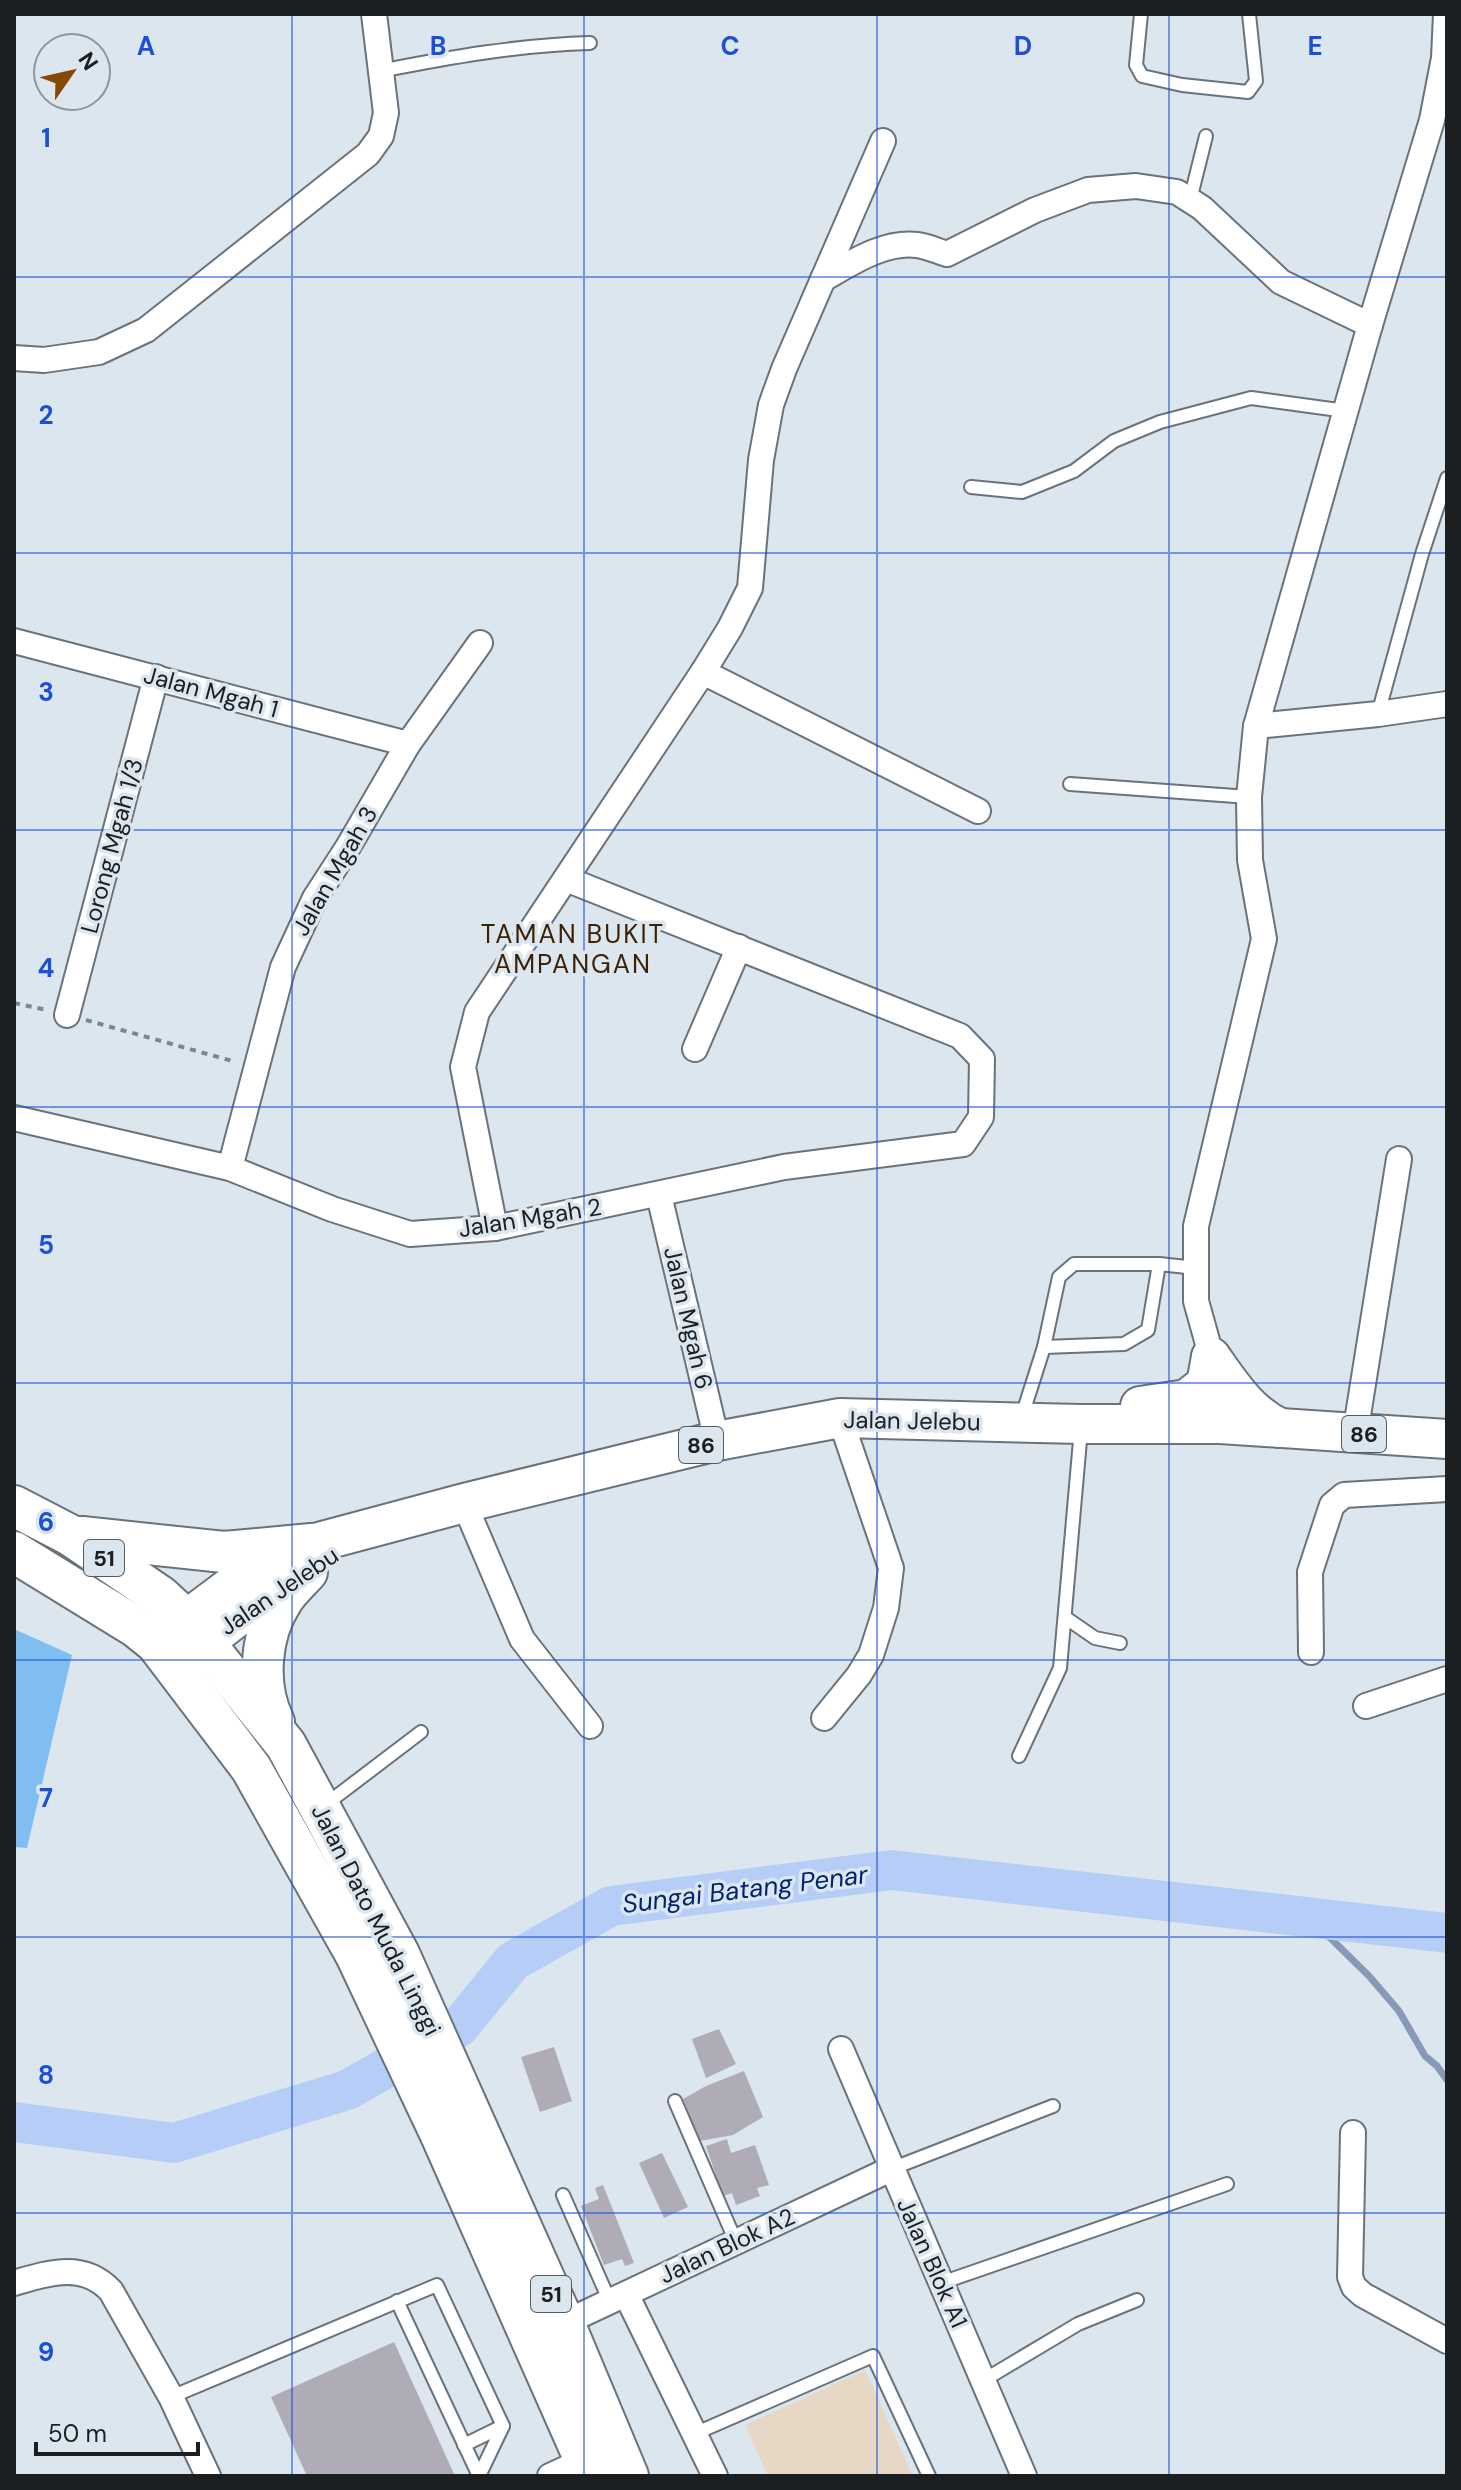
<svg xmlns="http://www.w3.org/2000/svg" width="1461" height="2490" viewBox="0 0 1461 2490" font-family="'DM Sans',sans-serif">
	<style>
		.commercial { fill: #e7d8c5 }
		.green { fill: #80bef2 }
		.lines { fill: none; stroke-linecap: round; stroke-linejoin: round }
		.stream { stroke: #8799b7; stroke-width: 7 }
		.river { stroke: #b5cdf7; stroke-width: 40 }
		.building { fill: #afabb7 }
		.service-casing { stroke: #6a737b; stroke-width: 16 }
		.minor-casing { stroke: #6a737b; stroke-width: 28 }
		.primary-casing { stroke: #6a737b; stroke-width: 42 }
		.trunk-casing { stroke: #6a737b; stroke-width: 44 }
		.path { stroke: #7e858b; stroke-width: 4; stroke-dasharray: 6 6; stroke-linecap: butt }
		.service { stroke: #fff; stroke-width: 12 }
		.minor { stroke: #fff; stroke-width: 24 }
		.primary { stroke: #fff; stroke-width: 38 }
		.trunk { stroke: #fff; stroke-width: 40 }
		.grid { fill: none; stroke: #1d4ed8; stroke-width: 2; stroke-opacity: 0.55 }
		.labels { text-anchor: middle; stroke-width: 7; stroke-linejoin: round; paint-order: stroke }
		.shield { fill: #dbe6ef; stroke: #555b60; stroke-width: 2 }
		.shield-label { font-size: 22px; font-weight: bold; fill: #1b1f22 }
		.street-label { font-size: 24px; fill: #1b1f22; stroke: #dbe6ef }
		.neighbourhood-label { font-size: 26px; letter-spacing: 2px; fill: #3e2104; stroke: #dbe6ef }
		.water-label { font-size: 26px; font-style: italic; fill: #002471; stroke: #dbe6ef }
		.grid-label { font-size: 26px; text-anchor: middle; font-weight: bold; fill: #1d4ed8; stroke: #dbe6ef; stroke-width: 7; stroke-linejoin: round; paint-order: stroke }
	</style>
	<rect width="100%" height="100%" fill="#dbe6ef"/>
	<path class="commercial" d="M 865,2370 L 913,2476 L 768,2476 L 745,2425 Z"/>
	<path class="green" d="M 14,1629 L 72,1655 L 27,1848 L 14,1847 Z"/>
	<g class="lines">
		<path class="stream" d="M 1309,1917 L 1369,1976 L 1399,2011 L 1425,2056 L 1437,2066 L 1447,2080"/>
		<path class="river" d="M 14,2122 L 174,2143 L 347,2090 L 459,2027 L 513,1961 L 611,1906 L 892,1870 L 1447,1933"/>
	</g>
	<g class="building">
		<path d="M 719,2029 L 736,2064 L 706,2078 L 692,2039 Z"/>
		<path d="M 554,2047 L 572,2101 L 540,2112 L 521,2057 Z"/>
		<path d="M 744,2071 L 763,2117 L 733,2135 L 700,2141 L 683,2099 L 706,2086 Z"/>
		<path d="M 727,2139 L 731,2153 L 755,2145 L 769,2185 L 757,2188 L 760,2196 L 736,2205 L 732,2193 L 723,2196 L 706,2146 Z"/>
		<path d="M 662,2153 L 688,2207 L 664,2218 L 639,2163 Z"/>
		<path d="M 603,2185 L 634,2263 L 625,2266 L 622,2259 L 604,2265 L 581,2206 L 599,2199 L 595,2188 Z"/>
		<path d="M 394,2342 L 455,2476 L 307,2476 L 271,2397 Z"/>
	</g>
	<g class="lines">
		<defs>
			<g id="service">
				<path d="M 1141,14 L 1136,65 L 1142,76 L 1182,85 L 1248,92 L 1256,81 L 1249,14"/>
				<path d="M 380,71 C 451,57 519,45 590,43"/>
				<path d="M 1190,200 L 1206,136"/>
				<path d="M 971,487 L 1022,492 L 1074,471 L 1114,441 L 1160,422 L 1251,398 L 1346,411"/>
				<path d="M 1378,714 L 1422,554 L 1447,478"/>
				<path d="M 1070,784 L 1249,797"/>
				<path d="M 1044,1347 L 1124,1344 L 1148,1330 L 1159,1264"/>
				<path d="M 1021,1419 L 1044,1347 L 1059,1277 L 1074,1264 L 1159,1264 L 1196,1268"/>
				<path d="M 1066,1618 L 1095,1638 L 1120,1643"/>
				<path d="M 1019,1756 L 1060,1668 L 1081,1429"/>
				<path d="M 325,1805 L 421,1732"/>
				<path d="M 675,2101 L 736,2242"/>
				<path d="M 891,2169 L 1053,2106"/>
				<path d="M 563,2195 L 610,2302"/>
				<path d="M 941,2283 L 1227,2184"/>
				<path d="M 397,2301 L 479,2476"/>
				<path d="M 984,2380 L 1078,2324 L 1137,2300"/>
				<path d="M 171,2397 L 437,2285 L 503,2426 L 479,2476"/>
				<path d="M 694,2434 L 873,2356 L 929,2476"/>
				<path d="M 464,2445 L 503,2426"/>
			</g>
			<g id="minor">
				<path d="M 823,279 C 850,264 883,241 917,245 C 927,246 937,251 947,254 L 1035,210 L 1088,190 L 1136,186 L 1177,192 L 1202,208 L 1281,282 L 1370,325"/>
				<path d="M 14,358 L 44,360 L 99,352 L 146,330 L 368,154 L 381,136 L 386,113 L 374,14"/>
				<path d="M 14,641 L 408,744"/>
				<path d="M 703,672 L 978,811"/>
				<path d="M 1256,726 L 1378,714 L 1447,704"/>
				<path d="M 67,1015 L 156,677"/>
				<path d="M 695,1049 L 739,947"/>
				<path d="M 14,1118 L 230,1168 L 332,1209 L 410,1234 L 495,1228 L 784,1167 L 963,1144 L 981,1117 L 982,1059 L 960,1036 L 566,879"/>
				<path d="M 230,1168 L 283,967 L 315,898 L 348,847 L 408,744 L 480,643"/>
				<path d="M 659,1195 L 717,1441"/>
				<path d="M 495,1228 L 463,1067 L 477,1012 L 703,672 L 730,628 L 750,588 L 761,460 L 771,405 L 784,369 L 883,141"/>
				<path d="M 1220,1424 L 1218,1380 L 1196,1301 L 1196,1226 L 1264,939 L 1250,860 L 1249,797 L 1256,726 L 1370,325 L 1432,120 L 1444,58 L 1446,14"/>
				<path d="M 1355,1434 L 1399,1159"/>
				<path d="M 464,1503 L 522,1639 L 590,1726"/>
				<path d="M 1311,1652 L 1310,1572 L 1332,1505 L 1344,1495 L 1447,1489"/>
				<path d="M 1366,1706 L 1447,1679"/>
				<path d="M 824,1718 L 859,1675 L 871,1655 L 886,1608 L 891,1568 L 840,1418"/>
				<path d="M 841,2049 L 1024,2476"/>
				<path d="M 1353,2133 L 1350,2277 L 1354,2287 L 1363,2295 L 1447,2341"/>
				<path d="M 14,2283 C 48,2273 83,2261 111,2291 L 171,2397 L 208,2476"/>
				<path d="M 626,2294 L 715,2476"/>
				<path d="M 564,2323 L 891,2169"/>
				<path d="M 550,2476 L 585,2460"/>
			</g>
			<g id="primary">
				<path d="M 1211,1357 C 1231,1385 1248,1413 1280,1428"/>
				<path d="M 1140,1406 L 1187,1399 L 1206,1384 L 1211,1357"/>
				<path d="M 162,1638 L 242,1578 L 311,1544 L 464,1503 L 717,1441 L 840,1418 L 1081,1424 L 1220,1424 L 1447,1439"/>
				<path d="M 178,1663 L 267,1594 L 304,1574"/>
			</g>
			<g id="trunk">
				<path d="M 14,1506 L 70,1535 L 160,1596 L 186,1620 L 286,1745 L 399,1954 L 564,2323 L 628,2476"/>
				<path d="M 82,1537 L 224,1552 L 311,1544"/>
				<path d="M 14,1552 L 136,1627 L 156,1643 L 251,1768 L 356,1955 L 441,2135 L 592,2476"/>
				<path d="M 274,1722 C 256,1685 260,1635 282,1601 C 288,1590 299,1581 307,1572"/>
			</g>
		</defs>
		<use href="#service" class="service-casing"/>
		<use href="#minor" class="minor-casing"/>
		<use href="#primary" class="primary-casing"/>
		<use href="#trunk" class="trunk-casing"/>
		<g class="path">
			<path d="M 14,1003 L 47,1010"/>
			<path d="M 86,1020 L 236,1062"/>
		</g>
		<use href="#service" class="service"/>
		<use href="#minor" class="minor"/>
		<use href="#primary" class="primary"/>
		<use href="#trunk" class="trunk"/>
	</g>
	<path class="grid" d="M 292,14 L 292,2476M 584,14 L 584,2476M 877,14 L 877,2476M 1169,14 L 1169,2476M 14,277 L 1447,277M 14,553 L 1447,553M 14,830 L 1447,830M 14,1107 L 1447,1107M 14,1383 L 1447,1383M 14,1660 L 1447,1660M 14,1937 L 1447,1937M 14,2213 L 1447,2213"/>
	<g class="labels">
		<g class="shield">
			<rect x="1342" y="1416" width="44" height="36" rx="6"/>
			<rect x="679" y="1427" width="44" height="36" rx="6"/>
			<rect x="84" y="1540" width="40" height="36" rx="6"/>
			<rect x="531" y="2276" width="40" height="36" rx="6"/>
		</g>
		<g class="shield-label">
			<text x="1364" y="1442">86</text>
			<text x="701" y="1453">86</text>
			<text x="104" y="1566">51</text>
			<text x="551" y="2302">51</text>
		</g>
		<g class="street-label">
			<text transform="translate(211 692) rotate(15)" y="8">Jalan Mgah 1</text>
			<text transform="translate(112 846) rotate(-75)" y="8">Lorong Mgah 1/3</text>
			<text transform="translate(335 871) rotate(-60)" y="8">Jalan Mgah 3</text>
			<text transform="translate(530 1218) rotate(-9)" y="8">Jalan Mgah 2</text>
			<text transform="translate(688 1318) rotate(77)" y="8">Jalan Mgah 6</text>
			<text transform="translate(912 1421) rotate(1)" y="8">Jalan Jelebu</text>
			<text transform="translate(279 1591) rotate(-34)" y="8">Jalan Jelebu</text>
			<text transform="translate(376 1920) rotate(63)" y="8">Jalan Dato Muda Linggi</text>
			<text transform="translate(727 2246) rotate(-25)" y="8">Jalan Blok A2</text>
			<text transform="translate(932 2263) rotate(66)" y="8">Jalan Blok A1</text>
		</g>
		<g class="neighbourhood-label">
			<text x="573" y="943">TAMAN BUKIT<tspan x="573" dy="30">AMPANGAN</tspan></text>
		</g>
		<g class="water-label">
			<text transform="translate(745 1889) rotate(-7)" y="9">Sungai Batang Penar</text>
		</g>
	</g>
	<g class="grid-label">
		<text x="146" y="55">A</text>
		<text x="438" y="55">B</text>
		<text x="730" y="55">C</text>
		<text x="1023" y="55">D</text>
		<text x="1315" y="55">E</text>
		<text x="46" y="147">1</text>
		<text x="46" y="424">2</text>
		<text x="46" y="701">3</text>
		<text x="46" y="977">4</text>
		<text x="46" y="1254">5</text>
		<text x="46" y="1531">6</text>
		<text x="46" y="1807">7</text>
		<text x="46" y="2084">8</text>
		<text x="46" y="2361">9</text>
	</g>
	<rect width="1461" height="2490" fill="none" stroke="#1b1f22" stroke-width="32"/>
	<g transform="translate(72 72) rotate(56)"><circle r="38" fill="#dbe6ef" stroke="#8e969d" stroke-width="2"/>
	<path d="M0-6L14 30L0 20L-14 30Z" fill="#864a05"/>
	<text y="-12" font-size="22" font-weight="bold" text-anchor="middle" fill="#1b1f22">N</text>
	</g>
	<path d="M36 2442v12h162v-12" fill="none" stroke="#1b1f22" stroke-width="4"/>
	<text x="48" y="2442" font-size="24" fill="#1b1f22" stroke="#dbe6ef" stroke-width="6" paint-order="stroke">50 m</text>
</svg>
